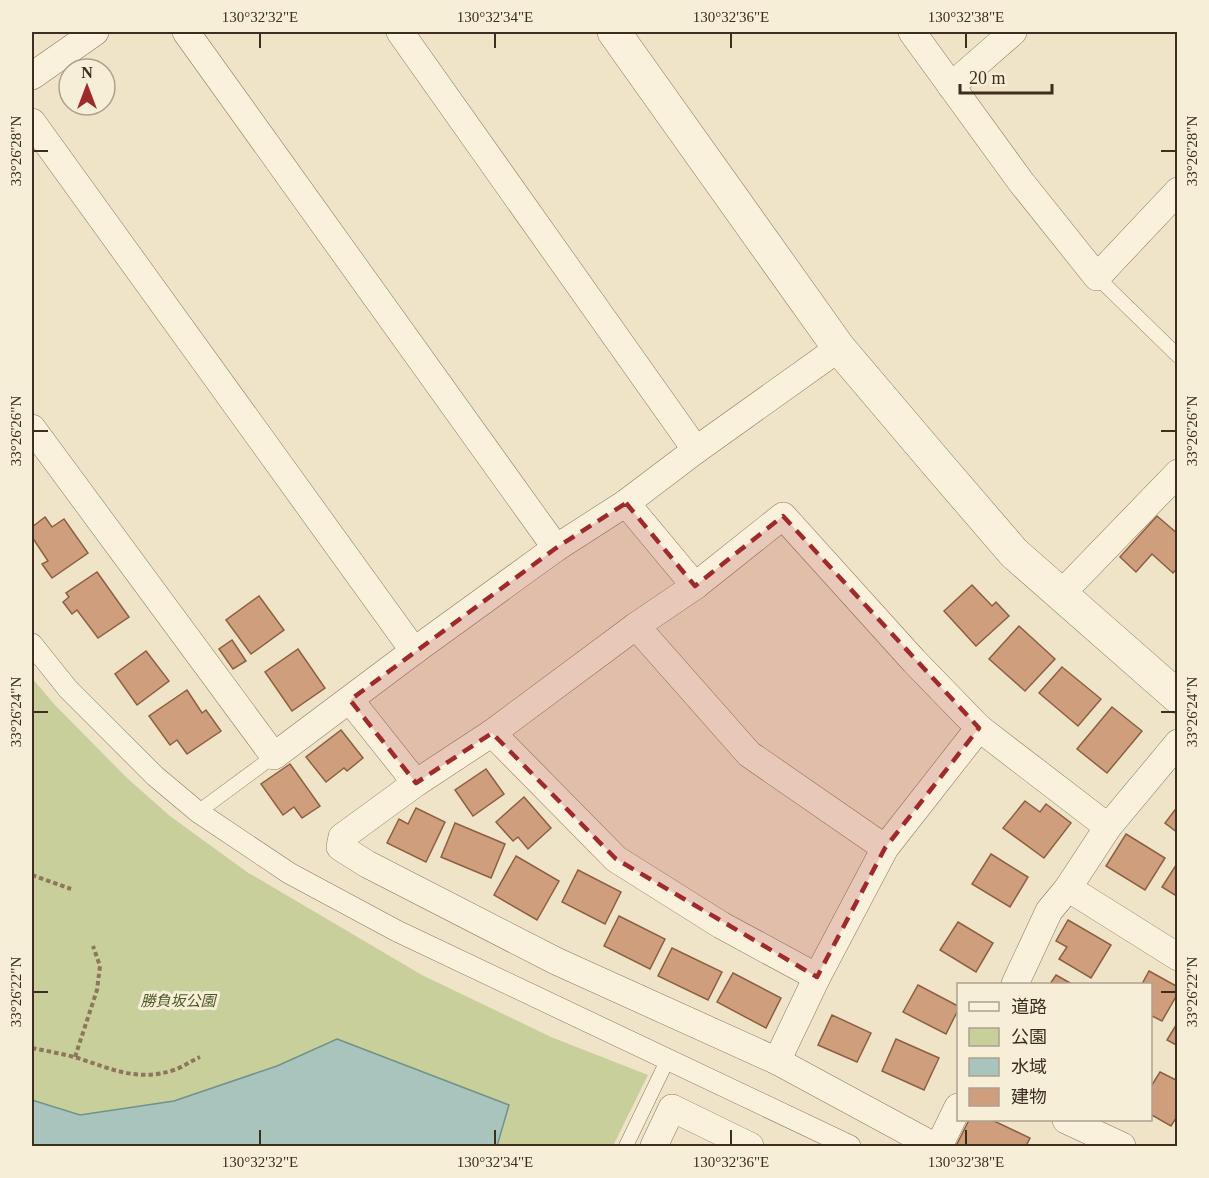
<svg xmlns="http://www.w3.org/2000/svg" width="1209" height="1178" viewBox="0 0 1209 1178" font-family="'Times New Roman','Noto Sans JP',serif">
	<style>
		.green { fill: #c9cf9b }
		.water { fill: #a9c4bc; stroke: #6f938a; stroke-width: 1.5 }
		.building { fill: #cf9f7d; stroke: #8d5f41; stroke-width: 1.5 }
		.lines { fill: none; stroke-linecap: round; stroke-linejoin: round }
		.service-casing { stroke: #8d765c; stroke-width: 15 }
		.pedestrian-casing { stroke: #8d765c; stroke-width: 22 }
		.minor-casing { stroke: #8d765c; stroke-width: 28 }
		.tertiary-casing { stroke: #8d765c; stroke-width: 34 }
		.path { stroke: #8d765c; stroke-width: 4; stroke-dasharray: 4.5 3; stroke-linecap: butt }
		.service { stroke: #faf1dc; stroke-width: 14 }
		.pedestrian { stroke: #faf1dc; stroke-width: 21 }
		.minor { stroke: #faf1dc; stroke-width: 27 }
		.tertiary { stroke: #faf1dc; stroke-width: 33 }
		.marked { fill: #9e2a2b; fill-opacity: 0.2; stroke: #9e2a2b; stroke-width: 4.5; stroke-dasharray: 12 8; stroke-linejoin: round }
		.ticks { fill: none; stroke: #3d2e20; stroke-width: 2 }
		.labels { text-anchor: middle; stroke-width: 6; stroke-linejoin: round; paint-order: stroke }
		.park-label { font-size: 15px; font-style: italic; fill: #4d5a26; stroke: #f7eed8 }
		.neatline { fill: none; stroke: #3d2e20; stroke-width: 2 }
		.ticks-label { font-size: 15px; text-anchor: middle; fill: #3d2e20 }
	</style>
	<rect width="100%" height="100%" fill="#f0e4c8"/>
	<path class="green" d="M 32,678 L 54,704 L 127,778 L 170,816 L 247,872 L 422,975 L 551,1037 L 648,1075 L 613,1146 L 32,1146 Z"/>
	<path class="water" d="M 337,1039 L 509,1105 L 497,1146 L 32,1146 L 32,1100 L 80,1115 L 174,1101 L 277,1066 Z"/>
	<g class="building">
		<path d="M 1157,516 L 1178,534 L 1178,567 L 1173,573 L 1152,554 L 1136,572 L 1120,557 Z"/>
		<path d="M 45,517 L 52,527 L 64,519 L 88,553 L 52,578 L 42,564 L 48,561 L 32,537 L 32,527 Z"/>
		<path d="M 97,572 L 129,617 L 98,638 L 77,610 L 72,614 L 63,602 L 69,597 L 66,593 Z"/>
		<path d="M 972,585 L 992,606 L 996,602 L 1009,616 L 976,646 L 944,611 Z"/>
		<path d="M 259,596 L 284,630 L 251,654 L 226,620 Z"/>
		<path d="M 1019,626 L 1055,659 L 1025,691 L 989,659 Z"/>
		<path d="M 232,640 L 246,661 L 233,669 L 219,649 Z"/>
		<path d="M 298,649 L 325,688 L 292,711 L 265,672 Z"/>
		<path d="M 146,651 L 169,681 L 137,705 L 115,674 Z"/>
		<path d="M 1062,667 L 1101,699 L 1078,726 L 1039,693 Z"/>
		<path d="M 187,690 L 202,713 L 206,710 L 221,731 L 187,754 L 177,740 L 170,745 L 149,716 Z"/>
		<path d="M 1112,707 L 1142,731 L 1107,773 L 1077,749 Z"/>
		<path d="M 341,730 L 363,758 L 347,771 L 344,768 L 326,782 L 306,757 Z"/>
		<path d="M 290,764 L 320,806 L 302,818 L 294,807 L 283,815 L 261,784 Z"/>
		<path d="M 486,769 L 504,794 L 473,816 L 455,790 Z"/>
		<path d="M 524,797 L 551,828 L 528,849 L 518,837 L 513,841 L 496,822 Z"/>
		<path d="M 1025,801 L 1040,812 L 1046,804 L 1071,823 L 1044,858 L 1003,828 Z"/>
		<path d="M 1178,806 L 1178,833 L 1165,823 Z"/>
		<path d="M 416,808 L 445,822 L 426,862 L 387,843 L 399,819 L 408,824 Z"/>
		<path d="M 455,823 L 505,844 L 491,878 L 441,857 Z"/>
		<path d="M 1126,834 L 1165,858 L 1145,890 L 1106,866 Z"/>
		<path d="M 991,854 L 1028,877 L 1010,907 L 972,884 Z"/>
		<path d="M 516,856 L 559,881 L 537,920 L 494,895 Z"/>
		<path d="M 1178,862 L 1178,897 L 1162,887 Z"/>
		<path d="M 578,870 L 621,892 L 605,924 L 562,902 Z"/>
		<path d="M 619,916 L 665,939 L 650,969 L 604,946 Z"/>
		<path d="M 1068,920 L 1111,945 L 1091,978 L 1059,959 L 1067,947 L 1056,941 Z"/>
		<path d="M 958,922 L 993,943 L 976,972 L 940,950 Z"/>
		<path d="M 672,948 L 722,972 L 708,1000 L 658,976 Z"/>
		<path d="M 1149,971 L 1178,987 L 1178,993 L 1162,1021 L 1150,1015 L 1150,984 L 1142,984 Z"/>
		<path d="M 733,973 L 781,998 L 766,1028 L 717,1002 Z"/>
		<path d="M 1056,975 L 1072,984 L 1050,984 Z"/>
		<path d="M 918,985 L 958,1006 L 958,1010 L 946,1034 L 903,1012 Z"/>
		<path d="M 832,1015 L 871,1033 L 857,1062 L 818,1045 Z"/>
		<path d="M 1178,1022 L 1178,1046 L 1167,1040 Z"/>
		<path d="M 896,1039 L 939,1058 L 924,1090 L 882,1071 Z"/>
		<path d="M 1160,1072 L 1178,1081 L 1178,1115 L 1171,1126 L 1150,1114 L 1150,1088 Z"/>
		<path d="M 969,1120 L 992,1120 L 1030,1138 L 1026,1146 L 956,1146 Z"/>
	</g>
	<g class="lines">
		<defs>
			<g id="service">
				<path d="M 1097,277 L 1178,356"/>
				<path d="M 198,812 L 274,756"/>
				<path d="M 626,1146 L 668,1059"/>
			</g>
			<path id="pedestrian" d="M 32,644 L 68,689 L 155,776 L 198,812 L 289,873 L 397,931 L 850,1146"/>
			<g id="minor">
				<path d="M 186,32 L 556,548"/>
				<path d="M 400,32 L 696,450"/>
				<path d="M 912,32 L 1021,182 L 1097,277 L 1178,191"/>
				<path d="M 32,76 L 95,32"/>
				<path d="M 951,86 L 1013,32"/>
				<path d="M 32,122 L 414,651"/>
				<path d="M 32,428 L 274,756 L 414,651 L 556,548 L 626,503 L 696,450 L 839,348"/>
				<path d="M 626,503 L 695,586"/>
				<path d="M 1060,595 L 1178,473"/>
				<path d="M 636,626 L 749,754 L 885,848"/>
				<path d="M 350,700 L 416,783"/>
				<path d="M 492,733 L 616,859 L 721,925 L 817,977"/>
				<path d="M 1068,888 L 1178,957"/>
				<path d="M 1015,984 L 1049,911 L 1068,888 L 1108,827 L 1178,743"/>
				<path d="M 777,1061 L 817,977 L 885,848 L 979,728"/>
				<path d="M 1066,1120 L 1122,1146"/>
				<path d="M 654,1146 L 672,1108 L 750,1146"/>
				<path d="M 934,1146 L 777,1061 L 556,961 L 367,864 L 340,847 L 342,837 L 416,783 L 492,733 L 636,626 L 695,586 L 783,516 L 914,661 L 979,728 L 1108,827"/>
				<path d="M 939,1146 L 958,1107"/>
			</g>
			<path id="tertiary" d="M 614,32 L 839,348 L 940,467 L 1014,553 L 1178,697"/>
		</defs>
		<use href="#service" class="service-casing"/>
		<use href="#pedestrian" class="pedestrian-casing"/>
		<use href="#minor" class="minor-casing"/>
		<use href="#tertiary" class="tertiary-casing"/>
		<g class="path">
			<path d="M 32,875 L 71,889"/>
			<path d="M 32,1048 C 47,1051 63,1054 78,1058 C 111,1069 138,1082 174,1070 C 183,1067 191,1061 200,1057"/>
			<path d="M 75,1057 L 97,990 L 100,966 L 93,946"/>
		</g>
		<use href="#service" class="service"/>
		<use href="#pedestrian" class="pedestrian"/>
		<use href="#minor" class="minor"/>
		<use href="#tertiary" class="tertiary"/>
	</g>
	<path class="marked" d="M 626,503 L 695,586 L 783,516 L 979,728 L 885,848 L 817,977 L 616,859 L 492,733 L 416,783 L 350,700 L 556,548 Z"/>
	<path class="ticks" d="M 260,33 L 260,48M 495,33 L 495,48M 731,33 L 731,48M 966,33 L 966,48M 33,151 L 48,151M 1161,151 L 1176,151M 33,431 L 48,431M 1161,431 L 1176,431M 33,712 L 48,712M 1161,712 L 1176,712M 33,992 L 48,992M 1161,992 L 1176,992M 260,1130 L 260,1145M 495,1130 L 495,1145M 731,1130 L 731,1145M 966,1130 L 966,1145"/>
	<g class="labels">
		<g class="park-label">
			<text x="178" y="1006">勝負坂公園</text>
		</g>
	</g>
	<rect width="1209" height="1178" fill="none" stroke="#f7eed8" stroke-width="66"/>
	<rect x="957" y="983" width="195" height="138" fill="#f7eed8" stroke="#ada18e" stroke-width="1.5"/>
	<rect x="969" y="1002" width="30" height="9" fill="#faf1dc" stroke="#ada18e" stroke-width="1.5"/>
	<text x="1011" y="1013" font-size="18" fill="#3d2e20">道路</text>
	<rect x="969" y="1028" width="30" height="18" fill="#c9cf9b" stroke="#ada18e" stroke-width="1.5"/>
	<text x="1011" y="1043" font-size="18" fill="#3d2e20">公園</text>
	<rect x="969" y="1058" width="30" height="18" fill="#a9c4bc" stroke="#ada18e" stroke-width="1.5"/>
	<text x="1011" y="1073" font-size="18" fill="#3d2e20">水域</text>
	<rect x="969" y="1088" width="30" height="18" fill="#cf9f7d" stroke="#ada18e" stroke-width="1.5"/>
	<text x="1011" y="1103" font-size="18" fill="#3d2e20">建物</text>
	<g transform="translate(87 87)"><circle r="28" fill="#f7eed8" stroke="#ada18e" stroke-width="1.5"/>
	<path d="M0-4.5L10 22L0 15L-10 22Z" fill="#9e2a2b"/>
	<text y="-9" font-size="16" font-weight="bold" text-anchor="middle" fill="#3d2e20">N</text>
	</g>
	<path d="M960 84v9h92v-9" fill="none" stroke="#3d2e20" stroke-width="3"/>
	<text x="969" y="84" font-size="18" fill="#3d2e20" stroke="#f7eed8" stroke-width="4.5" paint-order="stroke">20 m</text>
	<rect x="33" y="33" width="1143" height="1112" class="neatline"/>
	<g class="ticks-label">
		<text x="260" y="22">130°32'32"E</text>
		<text x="495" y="22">130°32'34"E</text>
		<text x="731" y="22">130°32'36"E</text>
		<text x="966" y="22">130°32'38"E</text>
		<text transform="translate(16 151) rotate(-90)" y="5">33°26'28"N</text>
		<text transform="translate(1192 151) rotate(-90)" y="5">33°26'28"N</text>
		<text transform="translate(16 431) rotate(-90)" y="5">33°26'26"N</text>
		<text transform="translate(1192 431) rotate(-90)" y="5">33°26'26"N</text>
		<text transform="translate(16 712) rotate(-90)" y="5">33°26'24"N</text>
		<text transform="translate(1192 712) rotate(-90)" y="5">33°26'24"N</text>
		<text transform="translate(16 992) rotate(-90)" y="5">33°26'22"N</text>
		<text transform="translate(1192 992) rotate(-90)" y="5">33°26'22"N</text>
		<text x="260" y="1167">130°32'32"E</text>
		<text x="495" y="1167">130°32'34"E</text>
		<text x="731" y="1167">130°32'36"E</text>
		<text x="966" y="1167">130°32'38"E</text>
	</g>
</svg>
